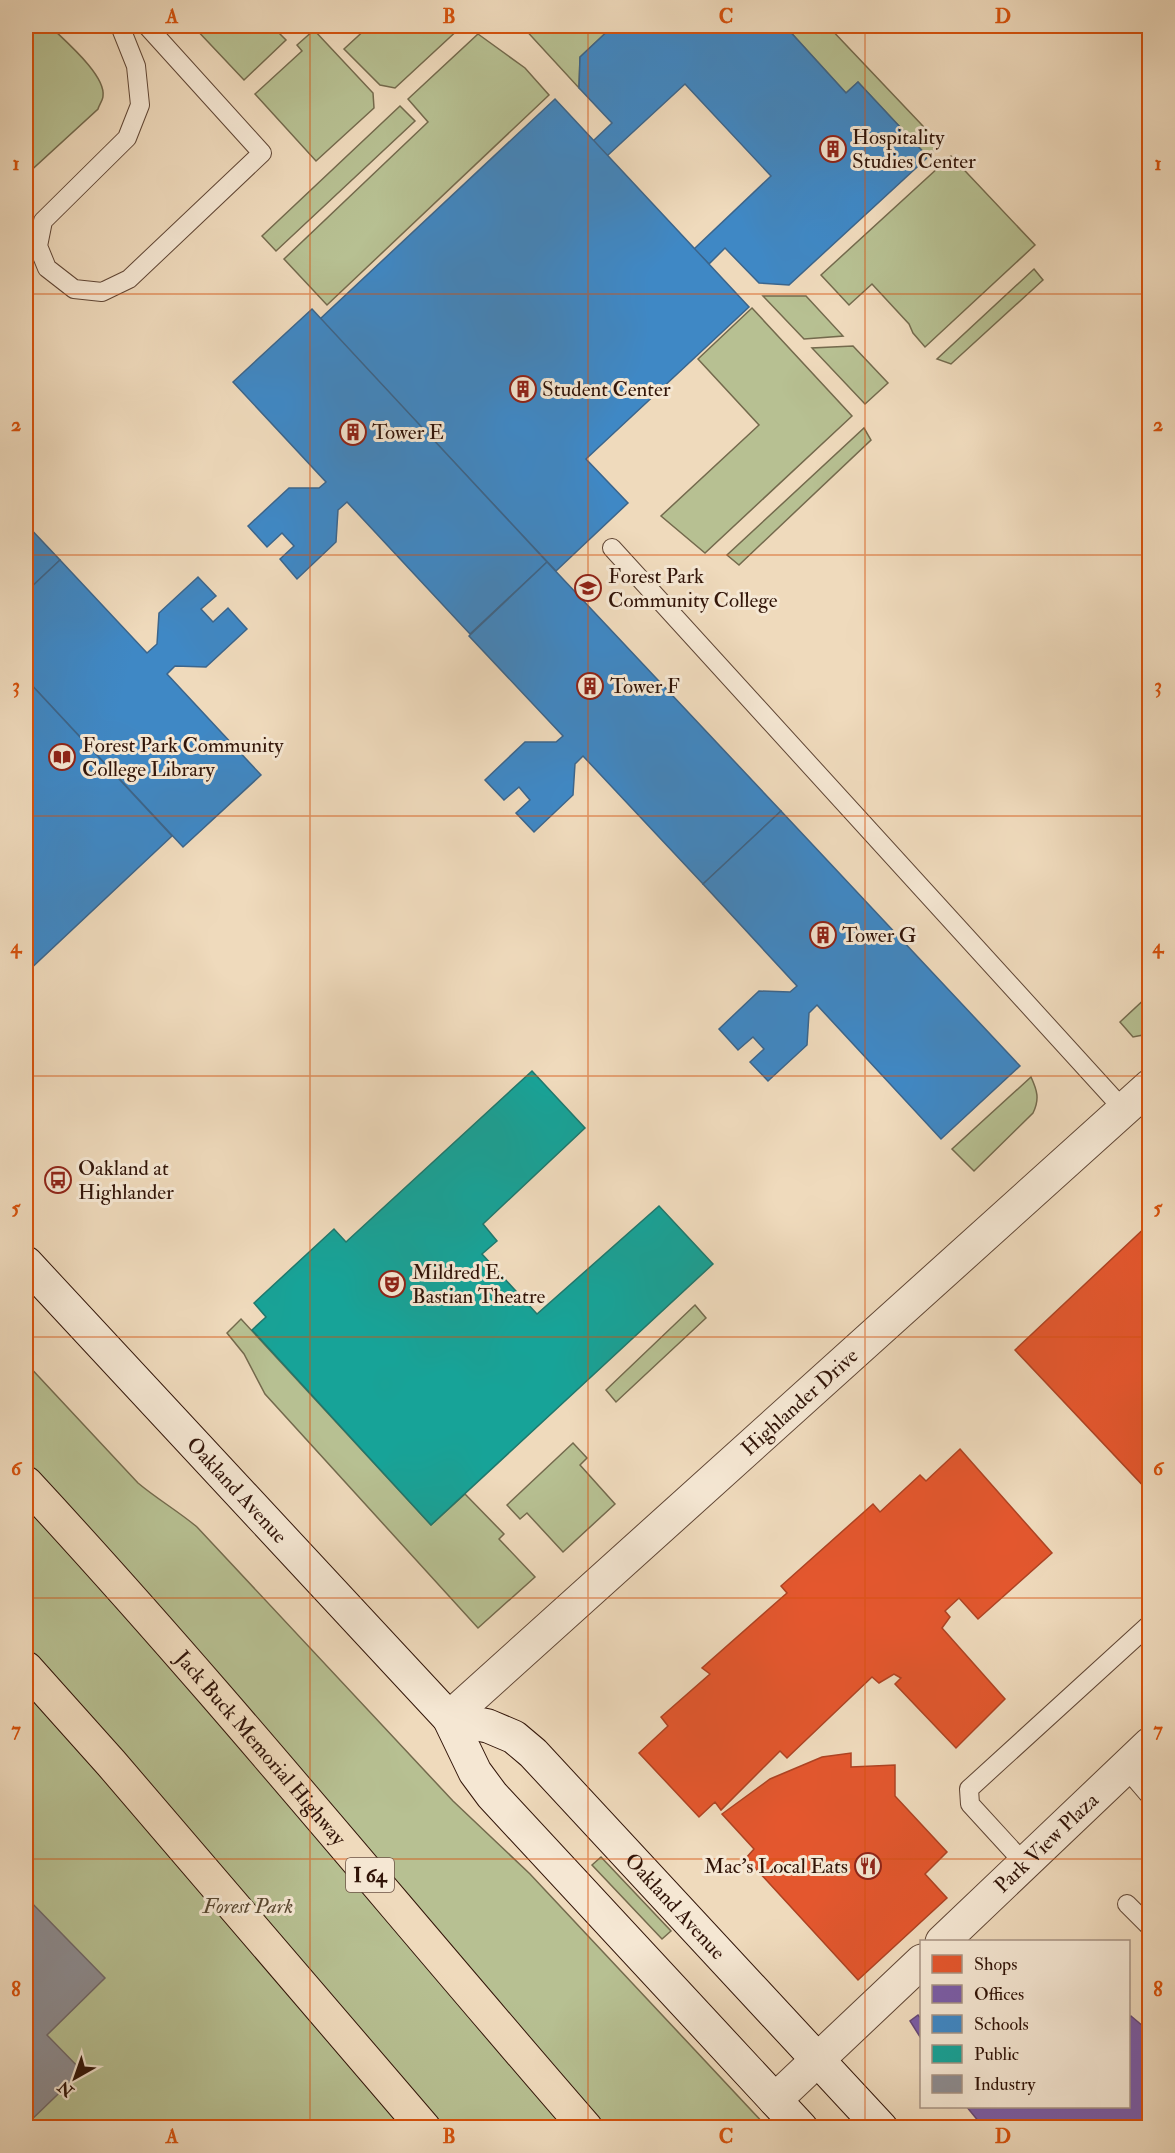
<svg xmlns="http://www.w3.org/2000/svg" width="1175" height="2153" viewBox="0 0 1175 2153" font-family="'IM FELL Double Pica',serif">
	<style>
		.green { fill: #b7c092; stroke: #746a4d; stroke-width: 1.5 }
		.shops { fill: #e4572e; stroke: #ae4323; stroke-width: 1.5 }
		.offices { fill: #7b5ea7; stroke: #654877; stroke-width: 1.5 }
		.schools { fill: #3f88c5; stroke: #3b658c; stroke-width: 1.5 }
		.public { fill: #17a398; stroke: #1f786d; stroke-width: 1.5 }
		.industry { fill: #8d8d92; stroke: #716969; stroke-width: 1.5 }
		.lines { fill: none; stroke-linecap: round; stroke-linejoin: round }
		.lane-casing { stroke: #604635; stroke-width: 20 }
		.street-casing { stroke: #604635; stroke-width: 35 }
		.secondary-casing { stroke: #311408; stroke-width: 35 }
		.highway-casing { stroke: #311408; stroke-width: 35 }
		.lane { stroke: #f5e7d3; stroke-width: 18 }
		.street { stroke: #f5e7d3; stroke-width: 33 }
		.secondary { stroke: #f5e7d3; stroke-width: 33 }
		.highway { stroke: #efdabc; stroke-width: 33 }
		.grid { fill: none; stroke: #d6520c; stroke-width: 1.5; stroke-opacity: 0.55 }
		.labels { text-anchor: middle; stroke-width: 6; stroke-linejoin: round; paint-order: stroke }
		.shield { fill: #f5e7d3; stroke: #6c5345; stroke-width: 1.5 }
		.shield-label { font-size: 20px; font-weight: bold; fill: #311408 }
		.poi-label { font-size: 21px; fill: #311408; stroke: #f5e7d3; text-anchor: start }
		.street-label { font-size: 21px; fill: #311408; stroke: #f5e7d3 }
		.park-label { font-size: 21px; font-style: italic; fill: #594831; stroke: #f5e7d3 }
		.neatline { fill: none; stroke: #d6520c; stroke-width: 2 }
		.grid-label { font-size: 20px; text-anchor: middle; font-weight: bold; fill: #d6520c }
	</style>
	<rect width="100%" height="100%" fill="#efdabc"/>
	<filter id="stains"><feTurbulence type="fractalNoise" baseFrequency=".00333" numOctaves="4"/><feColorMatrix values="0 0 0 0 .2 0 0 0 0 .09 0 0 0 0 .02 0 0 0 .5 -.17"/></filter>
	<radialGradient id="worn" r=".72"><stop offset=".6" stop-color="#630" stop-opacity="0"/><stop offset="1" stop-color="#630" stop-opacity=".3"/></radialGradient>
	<g class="green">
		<path d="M 26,26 L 50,26 C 64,40 106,75 103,96 C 103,100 99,105 98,109 L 26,175 Z"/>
		<path d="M 193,26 L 272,26 L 286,40 L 244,80 Z"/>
		<path d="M 369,26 L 462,26 L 395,88 L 380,85 L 344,49 Z"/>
		<path d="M 522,26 L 613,26 L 580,57 L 579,88 Z"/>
		<path d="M 785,26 L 828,26 L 940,144 L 928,157 L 858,82 L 846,93 Z"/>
		<path d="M 314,30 L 373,93 L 374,108 L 316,161 L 255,94 L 302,51 L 297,45 Z"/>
		<path d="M 478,34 L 525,68 L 549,95 L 327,305 L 284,259 L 428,122 L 408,99 Z"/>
		<path d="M 400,106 L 415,121 L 276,251 L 262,236 Z"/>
		<path d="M 951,156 L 1035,245 L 925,347 L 913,333 L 909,324 L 872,284 L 849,305 L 821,275 Z"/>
		<path d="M 1034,269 L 1043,280 L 951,364 L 937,359 Z"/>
		<path d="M 763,296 L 806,296 L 843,336 L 804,339 Z"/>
		<path d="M 752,308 L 852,416 L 705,553 L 661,516 L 759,425 L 698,359 Z"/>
		<path d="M 853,346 L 888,383 L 865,404 L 812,348 Z"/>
		<path d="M 864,428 L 871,440 L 739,565 L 727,555 Z"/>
		<path d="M 1149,995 L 1149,1030 L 1143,1035 L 1133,1037 L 1120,1022 Z"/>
		<path d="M 1031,1077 C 1037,1090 1040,1099 1033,1113 L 974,1171 L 952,1149 Z"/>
		<path d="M 695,1305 L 706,1318 L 616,1402 L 606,1390 Z"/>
		<path d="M 241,1319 L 431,1525 L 465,1494 L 504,1534 L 499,1539 L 535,1577 L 478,1628 L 265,1394 L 244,1354 L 227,1333 Z"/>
		<path d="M 26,1363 L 138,1483 C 157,1499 178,1511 197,1527 L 453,1801 L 530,1874 L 767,2127 L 26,2127 Z"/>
		<path d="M 573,1443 L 587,1458 L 580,1465 L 615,1504 L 563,1552 L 527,1513 L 520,1519 L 507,1505 Z"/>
		<path d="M 601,1857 L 671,1931 L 662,1939 L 592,1865 Z"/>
	</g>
	<g class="shops">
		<path d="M 1150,1223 L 1150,1493 L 1015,1350 Z"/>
		<path d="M 960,1449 L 1052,1553 L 978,1619 L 959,1598 L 945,1611 L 950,1617 L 942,1628 L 1005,1699 L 956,1748 L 895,1684 L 901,1678 L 894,1674 L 879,1683 L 872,1677 L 787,1758 L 780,1751 L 721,1810 L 715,1802 L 699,1817 L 639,1753 L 668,1726 L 661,1717 L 710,1674 L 702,1668 L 787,1593 L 781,1586 L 873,1504 L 880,1512 L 920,1475 L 926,1481 Z"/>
		<path d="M 851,1753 L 851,1767 L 895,1765 L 895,1796 L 947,1852 L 925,1874 L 947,1898 L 858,1980 L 746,1858 L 754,1849 L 722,1814 L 770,1779 L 822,1757 Z"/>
	</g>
	<g class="offices">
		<path d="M 918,2015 L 922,2020 L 922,2040 L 910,2021 Z"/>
		<path d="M 1131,2016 L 1150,2032 L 1150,2128 L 984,2128 L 966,2106 L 1128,2106 L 1128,2019 Z"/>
	</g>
	<g class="schools">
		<path d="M 613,26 L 785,26 L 846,93 L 858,82 L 928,157 L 789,285 L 759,283 L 725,248 L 709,264 L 694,249 L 771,176 L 685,84 L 607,156 L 593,141 L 612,123 L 579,88 L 580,57 Z"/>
		<path d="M 555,99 L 749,307 L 586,459 L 628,503 L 556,571 L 320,319 Z"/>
		<path d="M 312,309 L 547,562 L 470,634 L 347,502 L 338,510 L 336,542 L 297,579 L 280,559 L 294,546 L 282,533 L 267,547 L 248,526 L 289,488 L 319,488 L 326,482 L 233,382 Z"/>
		<path d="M 26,524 L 60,560 L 26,592 Z"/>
		<path d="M 60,560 L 147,653 L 157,644 L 159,613 L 198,577 L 216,596 L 201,609 L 213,622 L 228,608 L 247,629 L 206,667 L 175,666 L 167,674 L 261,775 L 183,847 L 26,679 L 26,592 Z"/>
		<path d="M 547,562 L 781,811 L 703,884 L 583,756 L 575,764 L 573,795 L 534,832 L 516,813 L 530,800 L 519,787 L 504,800 L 485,780 L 525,742 L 556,742 L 563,736 L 469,636 Z"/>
		<path d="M 26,679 L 172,836 L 26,973 Z"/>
		<path d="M 781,811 L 1020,1066 L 941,1139 L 817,1005 L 809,1013 L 807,1045 L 768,1081 L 750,1062 L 764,1049 L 753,1037 L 738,1050 L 719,1029 L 759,991 L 790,992 L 797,986 L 703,884 Z"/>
	</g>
	<path class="public" d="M 532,1071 L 585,1128 L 483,1224 L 497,1241 L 482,1254 L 537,1314 L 659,1206 L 713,1264 L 431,1525 L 252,1330 L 266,1317 L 254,1303 L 334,1229 L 346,1242 Z"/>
	<path class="industry" d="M 26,1897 L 105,1978 L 47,2035 L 82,2071 L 26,2125 Z"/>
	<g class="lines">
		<defs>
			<g id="lane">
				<path d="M 120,26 L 136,66 L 140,105 L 127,138 L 43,221 L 38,246 L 47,268 L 74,289 L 102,292 L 129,279 L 262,153 L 147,26"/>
				<path d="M 612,548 L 1124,1110"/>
				<path d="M 1125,1767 L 1150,1796"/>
				<path d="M 1024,1863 L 970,1804 L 969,1789 L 1150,1624"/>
				<path d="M 1127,1904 L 1150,1927"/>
			</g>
			<g id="street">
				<path id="s1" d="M 449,1718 L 1150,1086"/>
				<path id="s2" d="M 942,1942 L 1150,1744"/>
				<path d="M 775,2100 L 922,1961"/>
			</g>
			<g id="secondary">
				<path id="s3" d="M 26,1263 L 449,1718 L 475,1772 L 492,1795 L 801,2128"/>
				<path id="s4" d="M 449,1718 L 488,1726 L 514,1737 L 533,1753 L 881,2128"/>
			</g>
			<g id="highway">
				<path id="s5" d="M 26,1483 C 219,1691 399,1913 586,2128"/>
				<path d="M 26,1668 L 111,1763 L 424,2128"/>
			</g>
		</defs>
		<use href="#lane" class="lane-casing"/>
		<use href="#street" class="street-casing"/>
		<use href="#secondary" class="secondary-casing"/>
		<use href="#highway" class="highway-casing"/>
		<use href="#lane" class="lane"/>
		<use href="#street" class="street"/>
		<use href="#secondary" class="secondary"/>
		<use href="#highway" class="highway"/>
	</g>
	<path class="grid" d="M 310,26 L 310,2128M 588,26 L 588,2128M 865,26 L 865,2128M 26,294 L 1150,294M 26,555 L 1150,555M 26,816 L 1150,816M 26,1076 L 1150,1076M 26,1337 L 1150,1337M 26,1598 L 1150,1598M 26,1859 L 1150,1859"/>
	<defs>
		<symbol id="building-ring" viewBox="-11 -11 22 22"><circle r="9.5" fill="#f5e7d3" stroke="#8f2418" stroke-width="1.5"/><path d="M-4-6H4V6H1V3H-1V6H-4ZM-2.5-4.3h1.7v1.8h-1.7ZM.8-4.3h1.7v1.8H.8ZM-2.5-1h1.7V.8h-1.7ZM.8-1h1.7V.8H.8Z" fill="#8f2418"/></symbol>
		<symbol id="university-ring" viewBox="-11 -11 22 22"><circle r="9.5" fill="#f5e7d3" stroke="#8f2418" stroke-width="1.5"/><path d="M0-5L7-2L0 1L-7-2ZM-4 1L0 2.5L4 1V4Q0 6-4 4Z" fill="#8f2418"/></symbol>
		<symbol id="library-ring" viewBox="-11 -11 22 22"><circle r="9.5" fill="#f5e7d3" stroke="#8f2418" stroke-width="1.5"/><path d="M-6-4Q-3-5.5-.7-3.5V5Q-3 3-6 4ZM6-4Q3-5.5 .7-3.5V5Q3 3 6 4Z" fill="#8f2418"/></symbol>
		<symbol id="bus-ring" viewBox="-11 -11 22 22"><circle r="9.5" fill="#f5e7d3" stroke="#8f2418" stroke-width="1.5"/><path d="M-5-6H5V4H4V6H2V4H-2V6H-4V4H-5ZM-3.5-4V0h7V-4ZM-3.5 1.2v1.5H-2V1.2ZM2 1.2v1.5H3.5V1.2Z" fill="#8f2418"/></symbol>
		<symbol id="theatre-ring" viewBox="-11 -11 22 22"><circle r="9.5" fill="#f5e7d3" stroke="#8f2418" stroke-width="1.5"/><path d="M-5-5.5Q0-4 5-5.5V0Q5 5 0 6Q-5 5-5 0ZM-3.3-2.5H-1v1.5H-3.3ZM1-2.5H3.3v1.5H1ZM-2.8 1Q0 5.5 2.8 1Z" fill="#8f2418"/></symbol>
		<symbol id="restaurant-ring" viewBox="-11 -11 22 22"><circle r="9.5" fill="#f5e7d3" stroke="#8f2418" stroke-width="1.5"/><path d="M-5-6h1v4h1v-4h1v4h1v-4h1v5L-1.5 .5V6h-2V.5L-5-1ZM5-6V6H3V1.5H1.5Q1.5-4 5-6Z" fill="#8f2418"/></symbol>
	</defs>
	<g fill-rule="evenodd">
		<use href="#building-ring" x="818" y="134" width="30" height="30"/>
		<use href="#building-ring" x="508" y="374" width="30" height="30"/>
		<use href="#building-ring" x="338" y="417" width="30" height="30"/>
		<use href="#university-ring" x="573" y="573" width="30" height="30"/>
		<use href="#building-ring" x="575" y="671" width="30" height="30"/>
		<use href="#library-ring" x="47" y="742" width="30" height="30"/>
		<use href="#building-ring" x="808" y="920" width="30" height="30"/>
		<use href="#bus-ring" x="43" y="1165" width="30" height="30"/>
		<use href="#theatre-ring" x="377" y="1269" width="30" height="30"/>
		<use href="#restaurant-ring" x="853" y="1851" width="30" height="30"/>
	</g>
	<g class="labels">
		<rect class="shield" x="346" y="1858" width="48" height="34" rx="4.5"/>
		<g class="shield-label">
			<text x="370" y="1882">I 64</text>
		</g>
		<g class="poi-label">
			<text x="852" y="144">Hospitality<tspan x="852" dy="24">Studies Center</tspan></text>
			<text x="542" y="396">Student Center</text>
			<text x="372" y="439">Tower E</text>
			<text x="608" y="583">Forest Park<tspan x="608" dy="24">Community College</tspan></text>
			<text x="610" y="693">Tower F</text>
			<text x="82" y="752">Forest Park Community<tspan x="82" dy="24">College Library</tspan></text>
			<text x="842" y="942">Tower G</text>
			<text x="78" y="1175">Oakland at<tspan x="78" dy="24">Highlander</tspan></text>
			<text x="412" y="1279">Mildred E.<tspan x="412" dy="24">Bastian Theatre</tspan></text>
			<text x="848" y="1873" text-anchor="end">Mac's Local Eats</text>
		</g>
		<g class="street-label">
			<text dy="7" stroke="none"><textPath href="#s1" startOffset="472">Highlander Drive</textPath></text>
			<text dy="7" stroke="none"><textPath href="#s3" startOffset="310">Oakland Avenue</textPath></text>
			<text dy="7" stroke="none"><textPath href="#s5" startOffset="354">Jack Buck Memorial Highway</textPath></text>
			<text dy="7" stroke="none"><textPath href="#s2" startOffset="144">Park View Plaza</textPath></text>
			<text dy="7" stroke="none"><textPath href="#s4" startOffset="302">Oakland Avenue</textPath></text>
		</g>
		<g class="park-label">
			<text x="248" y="1913">Forest Park</text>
		</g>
	</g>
	<rect width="1175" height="2153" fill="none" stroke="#efdabc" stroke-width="66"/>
	<rect x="920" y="1940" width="210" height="168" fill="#f5e7d3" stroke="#a79382" stroke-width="1.5"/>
	<rect x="932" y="1955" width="30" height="18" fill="#e4572e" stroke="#a79382" stroke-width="1.5"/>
	<text x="974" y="1970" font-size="18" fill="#311408">Shops</text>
	<rect x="932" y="1985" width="30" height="18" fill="#7b5ea7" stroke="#a79382" stroke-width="1.5"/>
	<text x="974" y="2000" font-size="18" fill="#311408">Offices</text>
	<rect x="932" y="2015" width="30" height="18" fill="#3f88c5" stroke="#a79382" stroke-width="1.5"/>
	<text x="974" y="2030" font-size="18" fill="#311408">Schools</text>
	<rect x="932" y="2045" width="30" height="18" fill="#17a398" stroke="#a79382" stroke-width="1.5"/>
	<text x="974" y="2060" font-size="18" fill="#311408">Public</text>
	<rect x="932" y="2075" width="30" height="18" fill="#8d8d92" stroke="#a79382" stroke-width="1.5"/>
	<text x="974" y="2090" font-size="18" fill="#311408">Industry</text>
	<g transform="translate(75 2078) rotate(220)" stroke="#f5e7d3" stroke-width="4.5" paint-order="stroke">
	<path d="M0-4.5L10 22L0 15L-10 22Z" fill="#311408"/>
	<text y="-9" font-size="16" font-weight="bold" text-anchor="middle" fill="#311408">N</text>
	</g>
	<rect x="33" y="33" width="1109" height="2087" class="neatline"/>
	<g class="grid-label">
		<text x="172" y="23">A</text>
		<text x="449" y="23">B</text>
		<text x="726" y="23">C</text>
		<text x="1003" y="23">D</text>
		<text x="16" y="170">1</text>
		<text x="1158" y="170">1</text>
		<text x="16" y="431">2</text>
		<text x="1158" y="431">2</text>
		<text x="16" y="692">3</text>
		<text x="1158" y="692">3</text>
		<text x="16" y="953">4</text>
		<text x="1158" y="953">4</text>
		<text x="16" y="1214">5</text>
		<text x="1158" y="1214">5</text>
		<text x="16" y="1475">6</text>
		<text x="1158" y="1475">6</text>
		<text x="16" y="1736">7</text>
		<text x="1158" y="1736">7</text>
		<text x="16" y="1996">8</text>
		<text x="1158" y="1996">8</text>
		<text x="172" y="2143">A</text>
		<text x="449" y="2143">B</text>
		<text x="726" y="2143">C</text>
		<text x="1003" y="2143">D</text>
	</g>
	<rect width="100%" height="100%" filter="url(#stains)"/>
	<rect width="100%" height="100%" fill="url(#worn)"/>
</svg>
